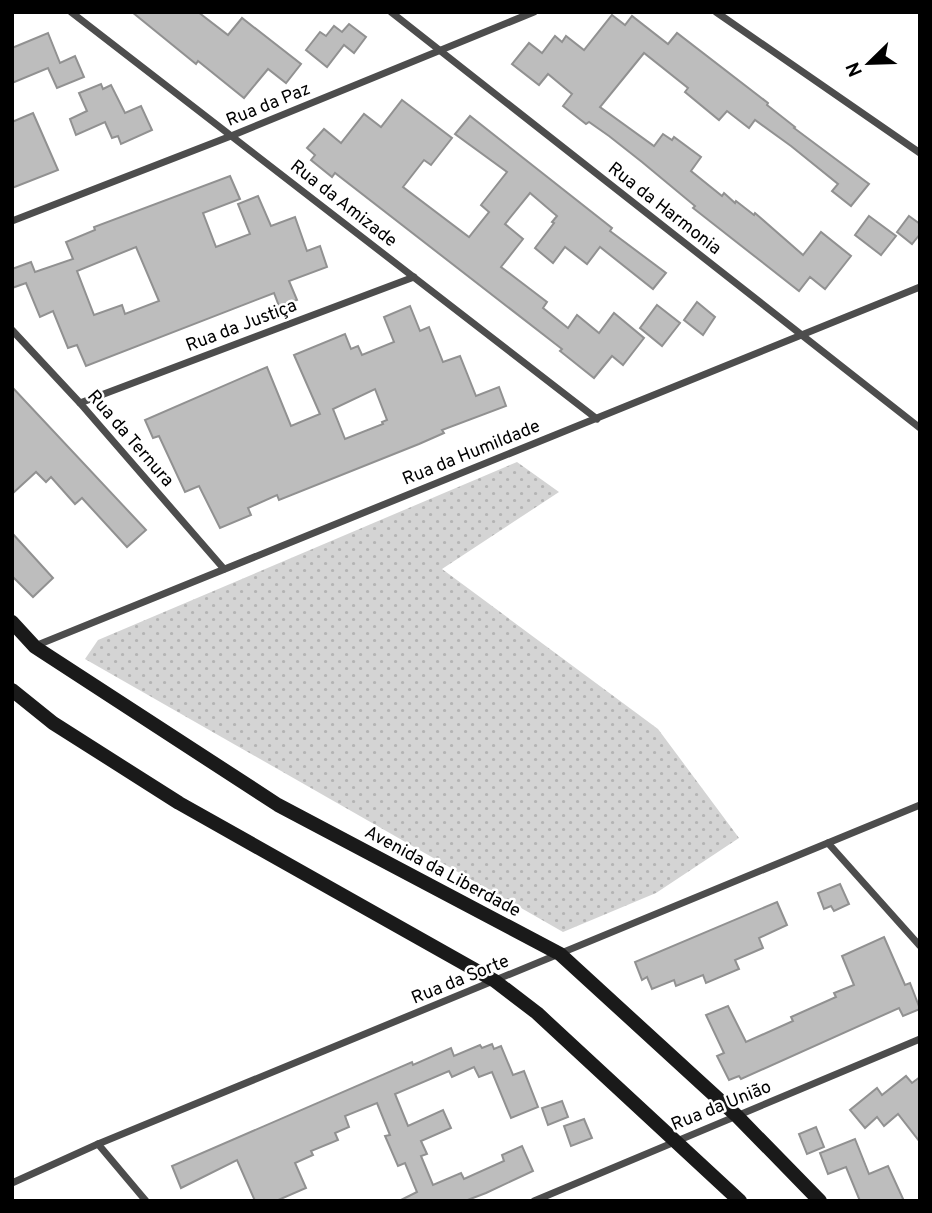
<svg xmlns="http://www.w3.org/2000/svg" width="932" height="1213" viewBox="0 0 932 1213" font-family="Overpass,sans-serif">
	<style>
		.park { fill: url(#park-dots) }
		.building { fill: #bdbdbd; stroke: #919191; stroke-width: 2; fill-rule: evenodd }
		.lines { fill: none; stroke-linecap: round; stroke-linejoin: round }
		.street { stroke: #4d4d4d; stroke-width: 7 }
		.secondary { stroke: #1a1a1a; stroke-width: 14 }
		.labels { text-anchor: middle; stroke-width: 5; stroke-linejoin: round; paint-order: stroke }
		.street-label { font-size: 18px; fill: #000; stroke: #fff }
	</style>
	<defs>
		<pattern id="park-dots" width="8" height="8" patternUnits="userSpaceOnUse" patternTransform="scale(1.75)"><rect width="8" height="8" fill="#d4d4d4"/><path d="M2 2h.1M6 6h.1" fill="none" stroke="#b4b4b4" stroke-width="1.8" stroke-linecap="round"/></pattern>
	</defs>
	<rect width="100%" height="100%" fill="#fff"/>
	<path class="park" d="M 517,462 L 559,492 L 442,569 L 658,729 L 739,838 L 656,893 L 563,932 L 85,659 L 98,640 Z"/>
	<g class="building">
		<path d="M 132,12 L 198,12 L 228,35 L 242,18 L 301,64 L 286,83 L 268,69 L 244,98 L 198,61 L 196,64 Z"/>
		<path d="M 612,15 L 625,25 L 632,16 L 668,44 L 677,33 L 768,103 L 767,105 L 795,127 L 794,128 L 869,184 L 851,206 L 832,191 L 838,184 L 791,146 L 755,120 L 749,128 L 727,111 L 719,120 L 685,92 L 688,88 L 644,53 L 600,107 L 654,146 L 663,134 L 672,140 L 674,137 L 701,157 L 691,171 L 722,196 L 724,193 L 735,203 L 736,201 L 754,215 L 755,213 L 803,255 L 821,232 L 851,256 L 825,289 L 810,277 L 799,291 L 693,208 L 695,206 L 642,162 L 609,136 L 589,122 L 586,124 L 563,106 L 572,94 L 548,74 L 539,85 L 512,64 L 529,43 L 542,53 L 555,36 L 562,42 L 566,36 L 584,50 Z"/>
		<path d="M 349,24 L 366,37 L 354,53 L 344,45 L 327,67 L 306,50 L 320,32 L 326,36 L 334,26 L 342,32 Z"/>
		<path d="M 48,33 L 60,63 L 75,56 L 84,77 L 57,88 L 48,68 L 12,83 L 12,48 Z"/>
		<path d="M 101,84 L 103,89 L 111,85 L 125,113 L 141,106 L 152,130 L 121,144 L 118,136 L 112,138 L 105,122 L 76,135 L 70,119 L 87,111 L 79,93 Z"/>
		<path d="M 402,100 L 452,138 L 431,165 L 424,160 L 403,187 L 469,237 L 489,212 L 481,205 L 507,172 L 455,134 L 470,116 L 612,228 L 610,231 L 666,273 L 653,289 L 600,247 L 587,264 L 565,247 L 553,263 L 535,248 L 554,223 L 552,222 L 557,216 L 530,193 L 505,224 L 523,239 L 501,267 L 547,302 L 543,308 L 568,328 L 577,315 L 599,333 L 614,313 L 644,338 L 623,365 L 612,356 L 594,378 L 560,351 L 562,349 L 335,173 L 332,177 L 311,160 L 315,155 L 307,148 L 324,129 L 341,143 L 364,114 L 381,127 Z"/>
		<path d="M 33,113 L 58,170 L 12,188 L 12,122 Z"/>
		<path d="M 230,176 L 240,199 L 203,213 L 216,247 L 250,234 L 238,204 L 258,196 L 271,226 L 295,217 L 307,251 L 320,246 L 327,267 L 289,281 L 297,300 L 279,306 L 274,293 L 86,366 L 77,345 L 68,348 L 53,311 L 40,317 L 26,283 L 12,288 L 12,269 L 31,262 L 35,272 L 73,259 L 66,242 L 95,230 L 94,227 ZM 136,247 L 159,301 L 125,314 L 122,305 L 94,315 L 77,271 Z"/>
		<path d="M 869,216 L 896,236 L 881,255 L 855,235 Z"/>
		<path d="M 909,216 L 920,224 L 920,234 L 912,244 L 897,232 Z"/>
		<path d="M 697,302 L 715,317 L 703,335 L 684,320 Z"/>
		<path d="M 657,305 L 680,323 L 662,346 L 640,328 Z"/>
		<path d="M 410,306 L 420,331 L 429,327 L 443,362 L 460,356 L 476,396 L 499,387 L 506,406 L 442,430 L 444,433 L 419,444 L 279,500 L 277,495 L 248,508 L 251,515 L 220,528 L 199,486 L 185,492 L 159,436 L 153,438 L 145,420 L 267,367 L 291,426 L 320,414 L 294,355 L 345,334 L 351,349 L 358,346 L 362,355 L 394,342 L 384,317 ZM 375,389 L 387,420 L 382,422 L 383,424 L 345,439 L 333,409 Z"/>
		<path d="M 12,387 L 146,530 L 127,547 L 82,498 L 75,504 L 51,477 L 46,482 L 36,472 L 12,494 Z"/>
		<path d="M 12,533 L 53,578 L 33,597 L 12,576 Z"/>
		<path d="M 840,884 L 849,904 L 834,911 L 831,906 L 824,909 L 818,893 Z"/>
		<path d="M 777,902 L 787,925 L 759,938 L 763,948 L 735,960 L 739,969 L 706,983 L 703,975 L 676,986 L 674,980 L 652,989 L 647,977 L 642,980 L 635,962 Z"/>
		<path d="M 884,937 L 905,985 L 910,983 L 920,1009 L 903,1016 L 899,1008 L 741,1079 L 739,1076 L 729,1080 L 717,1056 L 724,1053 L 706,1015 L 728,1006 L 746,1042 L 793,1021 L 791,1017 L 836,997 L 834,993 L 854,985 L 842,956 Z"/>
		<path d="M 492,1044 L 494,1049 L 501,1046 L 513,1075 L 524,1071 L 538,1107 L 511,1118 L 492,1072 L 479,1077 L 474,1067 L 452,1077 L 449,1071 L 395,1094 L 408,1126 L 443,1110 L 451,1128 L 421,1141 L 427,1154 L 421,1156 L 433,1185 L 461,1173 L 464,1179 L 504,1161 L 502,1155 L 522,1146 L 533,1171 L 486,1193 L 465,1201 L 399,1201 L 417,1192 L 405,1163 L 398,1166 L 385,1136 L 390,1135 L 377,1103 L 345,1116 L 349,1127 L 335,1133 L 338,1140 L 311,1151 L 313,1155 L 295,1163 L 306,1188 L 276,1201 L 255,1201 L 237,1160 L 181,1188 L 172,1166 L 412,1062 L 413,1065 L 451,1048 L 454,1056 L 480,1045 L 482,1048 Z"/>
		<path d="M 906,1076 L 912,1083 L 920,1077 L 920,1142 L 898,1114 L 884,1126 L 877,1117 L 865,1128 L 850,1110 L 877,1088 L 882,1095 Z"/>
		<path d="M 562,1101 L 568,1117 L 548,1125 L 542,1108 Z"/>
		<path d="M 584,1119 L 592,1138 L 571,1146 L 564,1126 Z"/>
		<path d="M 816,1127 L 824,1147 L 807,1154 L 799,1134 Z"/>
		<path d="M 855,1139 L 869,1174 L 888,1166 L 904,1201 L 860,1201 L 846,1167 L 828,1174 L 820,1153 Z"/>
	</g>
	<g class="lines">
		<g class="street">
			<path d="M 71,12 L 597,419"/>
			<path d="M 391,12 L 920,428"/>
			<path d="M 716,12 L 920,153"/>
			<path d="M 12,221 L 231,136 L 534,12"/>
			<path d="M 12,330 L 80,403 L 224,569"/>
			<path d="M 80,403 L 414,277"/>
			<path d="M 35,646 L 920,287"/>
			<path d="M 828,843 L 920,946"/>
			<path d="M 98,1144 L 146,1201"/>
			<path d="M 12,1183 L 98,1144 L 920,805"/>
			<path d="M 534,1201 L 920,1039"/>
		</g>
		<g class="secondary">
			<path d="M 12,622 L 35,647 L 278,805 L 560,954 L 737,1116 L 820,1201"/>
			<path d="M 12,690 L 53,723 L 179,803 L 495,981 L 537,1013 L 740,1201"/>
		</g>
	</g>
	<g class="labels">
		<g class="street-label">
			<text transform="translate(268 104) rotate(-22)" y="6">Rua da Paz</text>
			<text transform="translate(344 203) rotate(38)" y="6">Rua da Amizade</text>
			<text transform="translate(665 208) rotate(38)" y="6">Rua da Harmonia</text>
			<text transform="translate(241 325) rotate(-21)" y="6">Rua da Justiça</text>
			<text transform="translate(131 438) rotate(49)" y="6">Rua da Ternura</text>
			<text transform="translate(471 452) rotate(-22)" y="6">Rua da Humildade</text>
			<text transform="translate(443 871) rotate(28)" y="6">Avenida da Liberdade</text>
			<text transform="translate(460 979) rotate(-22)" y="6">Rua da Sorte</text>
			<text transform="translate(721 1105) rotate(-22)" y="6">Rua da União</text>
		</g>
	</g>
	<rect width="932" height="1213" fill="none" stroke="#000000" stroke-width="28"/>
	<g transform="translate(869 63) rotate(247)" stroke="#ffffff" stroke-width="5" paint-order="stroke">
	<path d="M0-5L12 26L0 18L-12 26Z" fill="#000000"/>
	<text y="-10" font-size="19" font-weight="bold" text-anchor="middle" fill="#000000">N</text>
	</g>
</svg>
